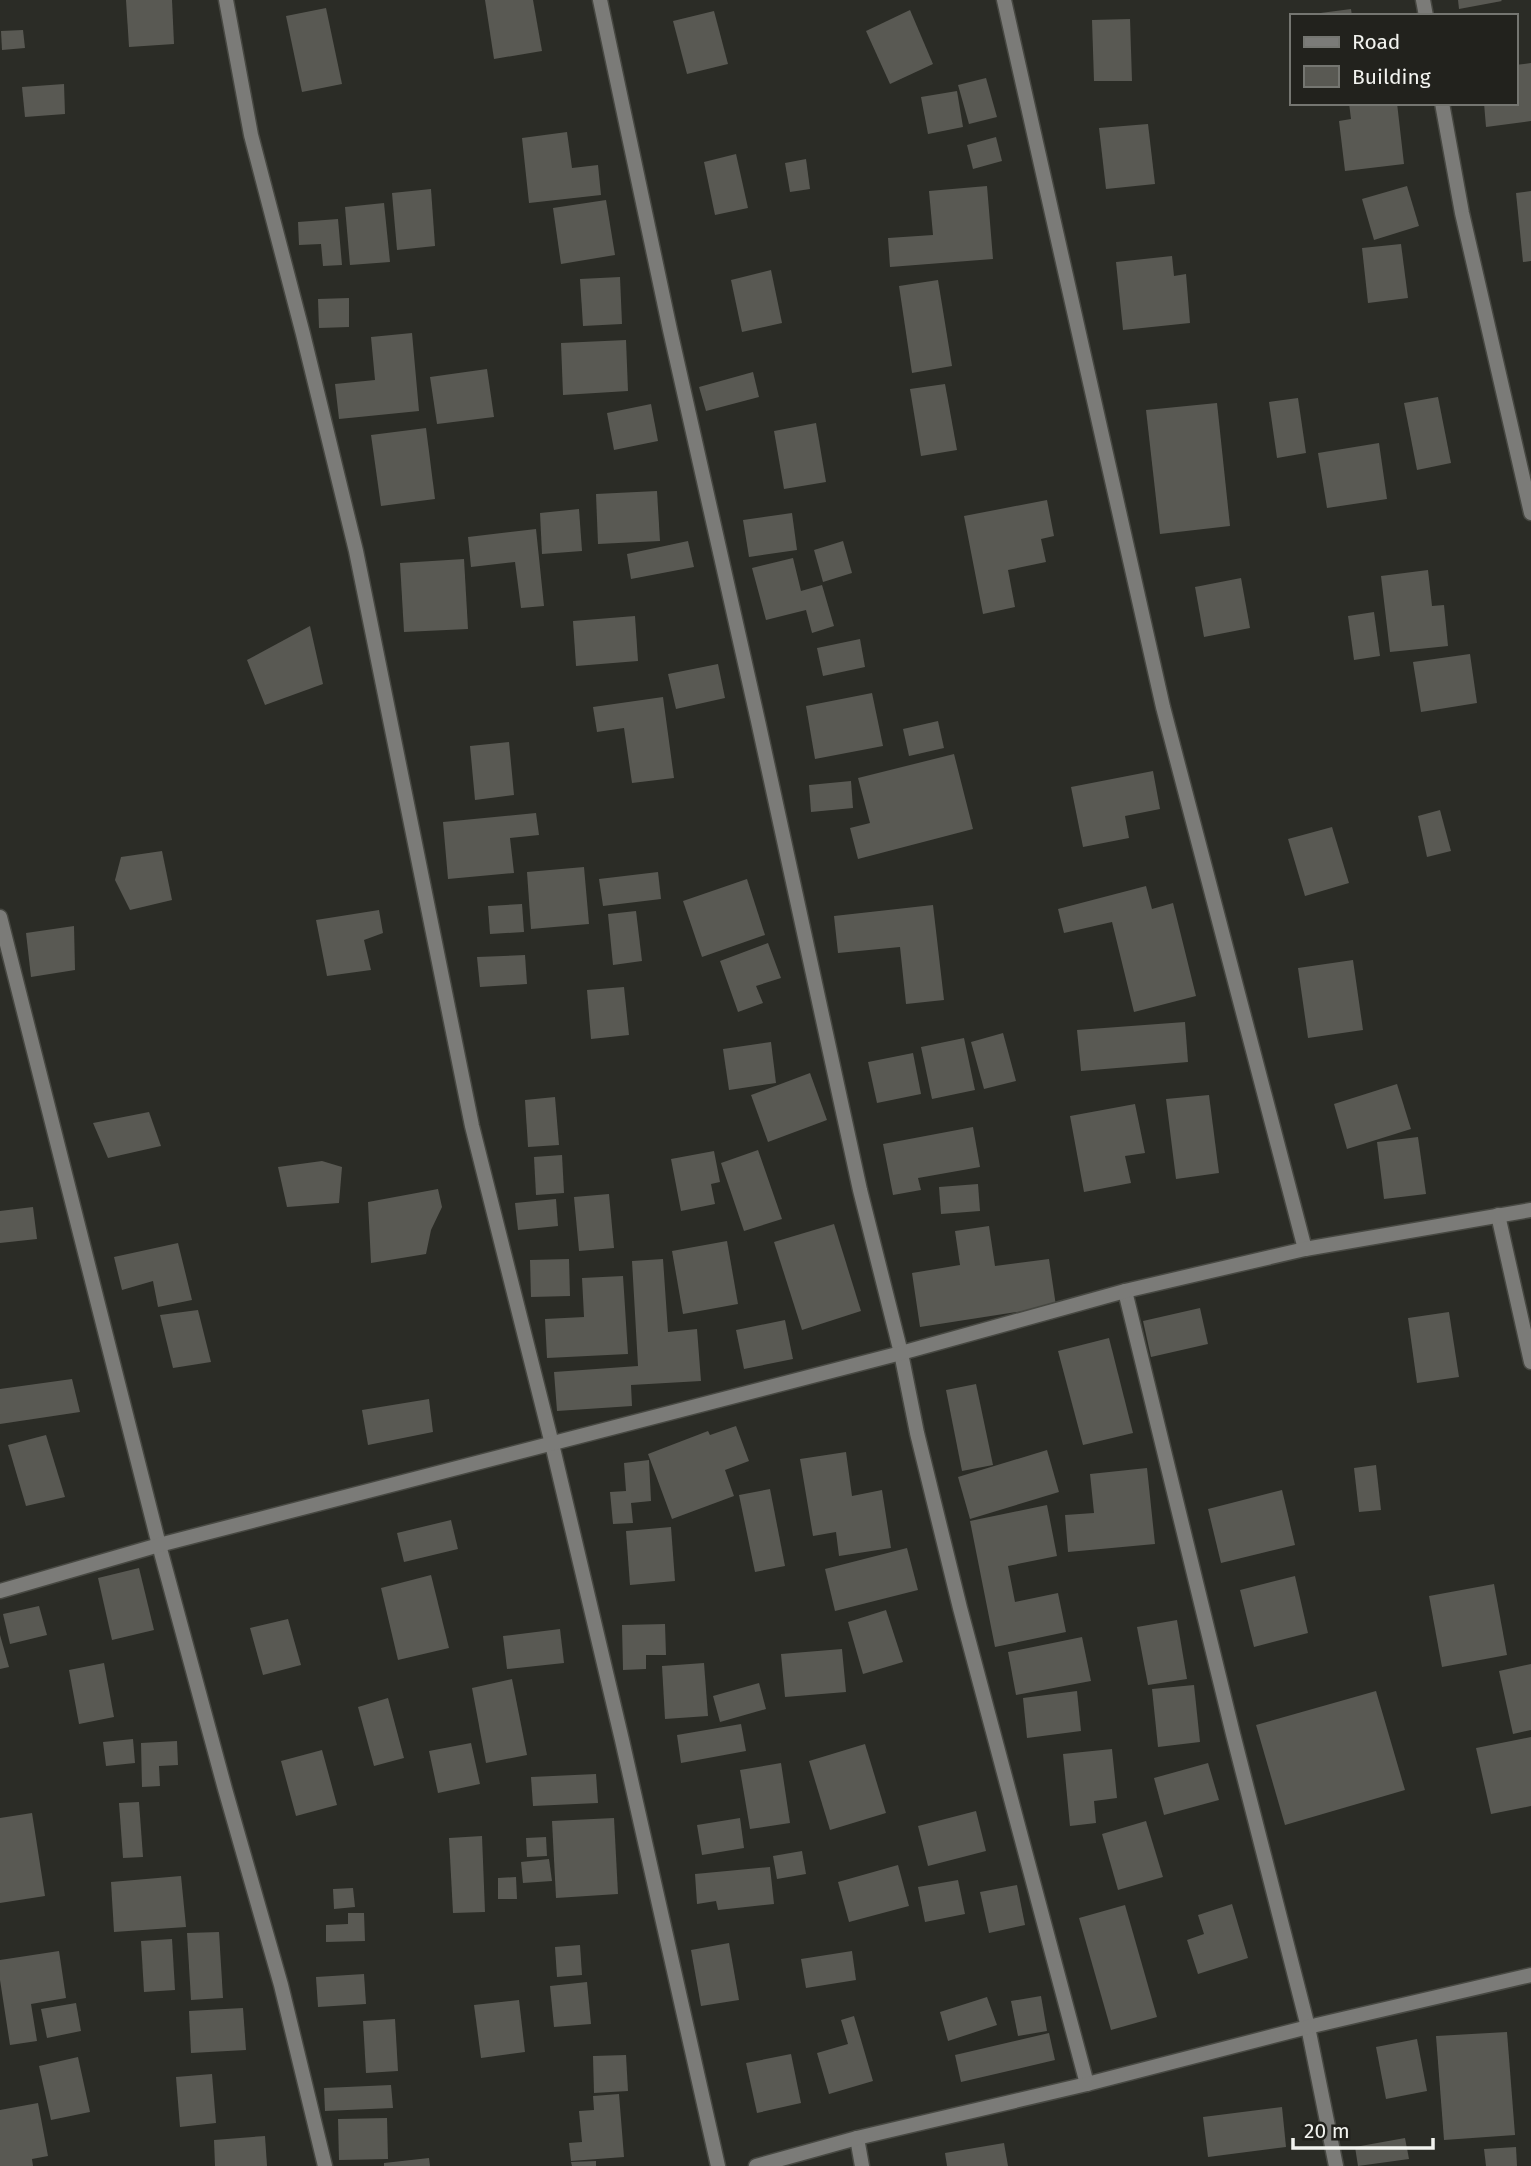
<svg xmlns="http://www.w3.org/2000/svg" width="1531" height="2166" viewBox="0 0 1531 2166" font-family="'Fira Sans',sans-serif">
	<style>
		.building { fill: #595953 }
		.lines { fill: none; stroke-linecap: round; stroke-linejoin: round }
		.minor-casing { stroke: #474842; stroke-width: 17 }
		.minor { stroke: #7b7b78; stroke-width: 14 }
	</style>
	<rect width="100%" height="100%" fill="#2b2c26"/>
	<g class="building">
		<path d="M 126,0 L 172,0 L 174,44 L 129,47 Z"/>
		<path d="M 485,0 L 533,0 L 542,51 L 494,59 Z"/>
		<path d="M 1458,0 L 1501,0 L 1502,1 L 1459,9 Z"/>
		<path d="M 326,8 L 342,84 L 302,92 L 286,16 Z"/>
		<path d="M 1351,9 L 1352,16 L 1313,16 L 1313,14 Z"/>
		<path d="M 910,10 L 933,64 L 890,84 L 866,31 Z"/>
		<path d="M 714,11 L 728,64 L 687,74 L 673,21 Z"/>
		<path d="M 1130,19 L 1132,81 L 1094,81 L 1092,20 Z"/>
		<path d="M 23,30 L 25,48 L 2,50 L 1,31 Z"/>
		<path d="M 1531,63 L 1531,121 L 1486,127 L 1484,103 L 1515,103 L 1515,65 Z"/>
		<path d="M 986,78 L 997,117 L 969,124 L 958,85 Z"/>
		<path d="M 64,84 L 65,114 L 25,117 L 22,87 Z"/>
		<path d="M 957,91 L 963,127 L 928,134 L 921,97 Z"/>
		<path d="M 1349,103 L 1397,103 L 1404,164 L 1345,171 L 1339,121 L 1351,119 Z"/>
		<path d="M 1148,124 L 1155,184 L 1106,189 L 1099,128 Z"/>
		<path d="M 567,132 L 572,168 L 598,165 L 601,195 L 529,203 L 522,138 Z"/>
		<path d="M 996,137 L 1002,161 L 973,169 L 967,145 Z"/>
		<path d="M 736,154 L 748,208 L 715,215 L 704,162 Z"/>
		<path d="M 806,159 L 810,189 L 790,192 L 785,163 Z"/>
		<path d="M 987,186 L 993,259 L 890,267 L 888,238 L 933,235 L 929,191 Z"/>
		<path d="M 1407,186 L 1419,226 L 1374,240 L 1362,199 Z"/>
		<path d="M 431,189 L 435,246 L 397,250 L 392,193 Z"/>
		<path d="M 1531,191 L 1531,261 L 1523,262 L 1516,193 Z"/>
		<path d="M 606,200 L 615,255 L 561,264 L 553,208 Z"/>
		<path d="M 384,203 L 390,262 L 350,265 L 345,207 Z"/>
		<path d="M 338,219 L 342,265 L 323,266 L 321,244 L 299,245 L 298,222 Z"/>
		<path d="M 1401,244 L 1408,298 L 1368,303 L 1362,248 Z"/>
		<path d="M 1172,256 L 1174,276 L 1186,274 L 1190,323 L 1123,330 L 1116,262 Z"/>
		<path d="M 771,270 L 782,323 L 742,332 L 731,280 Z"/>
		<path d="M 620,277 L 622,324 L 583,326 L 580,279 Z"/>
		<path d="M 938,280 L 952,366 L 912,373 L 899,286 Z"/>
		<path d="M 349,298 L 349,327 L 319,328 L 318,299 Z"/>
		<path d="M 412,333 L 419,411 L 339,419 L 335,384 L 375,380 L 371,337 Z"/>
		<path d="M 626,340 L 628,391 L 563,395 L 561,343 Z"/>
		<path d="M 487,369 L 494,417 L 437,424 L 430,377 Z"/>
		<path d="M 753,372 L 759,397 L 706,411 L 699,387 Z"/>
		<path d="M 945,384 L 957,450 L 921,456 L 910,389 Z"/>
		<path d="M 1438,397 L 1451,463 L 1417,470 L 1404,403 Z"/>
		<path d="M 1298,398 L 1306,453 L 1277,458 L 1269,402 Z"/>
		<path d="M 1217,403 L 1230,526 L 1160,534 L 1146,410 Z"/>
		<path d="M 651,404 L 658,441 L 614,450 L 607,413 Z"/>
		<path d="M 816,423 L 826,482 L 784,489 L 774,431 Z"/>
		<path d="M 426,428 L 435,499 L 381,506 L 371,435 Z"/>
		<path d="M 1379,443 L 1387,499 L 1327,508 L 1318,453 Z"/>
		<path d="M 657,491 L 660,541 L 598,544 L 596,494 Z"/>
		<path d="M 1047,500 L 1054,536 L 1041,539 L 1046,562 L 1008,570 L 1015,607 L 983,614 L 964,516 Z"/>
		<path d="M 579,509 L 582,551 L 542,554 L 540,513 Z"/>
		<path d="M 792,513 L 797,550 L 749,557 L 743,520 Z"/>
		<path d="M 536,529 L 544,606 L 521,608 L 515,562 L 471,567 L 468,537 Z"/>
		<path d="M 688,541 L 694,567 L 631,579 L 627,554 Z"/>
		<path d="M 843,541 L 852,573 L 823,582 L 814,550 Z"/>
		<path d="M 793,558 L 801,591 L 822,585 L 834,626 L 812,633 L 806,610 L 766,620 L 752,568 Z"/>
		<path d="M 464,559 L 468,629 L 404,632 L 400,563 Z"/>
		<path d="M 1428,570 L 1432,606 L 1444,605 L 1448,646 L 1390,652 L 1381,576 Z"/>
		<path d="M 1241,578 L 1250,628 L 1204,637 L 1195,587 Z"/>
		<path d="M 1374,612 L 1380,656 L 1354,660 L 1348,616 Z"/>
		<path d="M 635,616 L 638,661 L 576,666 L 573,621 Z"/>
		<path d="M 310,626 L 323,684 L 265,705 L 247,660 Z"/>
		<path d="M 860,639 L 865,667 L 823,676 L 817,648 Z"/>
		<path d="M 1470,654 L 1477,703 L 1421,712 L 1413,662 Z"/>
		<path d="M 718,664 L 725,698 L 676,709 L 668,674 Z"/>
		<path d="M 872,693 L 883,746 L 815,759 L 806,706 Z"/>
		<path d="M 663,697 L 674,778 L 632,783 L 624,728 L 597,732 L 593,707 Z"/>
		<path d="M 938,721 L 944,748 L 909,756 L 903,729 Z"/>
		<path d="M 509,742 L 514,795 L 475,800 L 470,746 Z"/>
		<path d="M 954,754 L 973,829 L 858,859 L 850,828 L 870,823 L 858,778 Z"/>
		<path d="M 1153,771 L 1160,809 L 1125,816 L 1129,838 L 1083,847 L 1071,787 Z"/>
		<path d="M 851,781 L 853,808 L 811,812 L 809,785 Z"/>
		<path d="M 1440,810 L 1451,851 L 1427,857 L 1418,816 Z"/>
		<path d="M 536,813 L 539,835 L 510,838 L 514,873 L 448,879 L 443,822 Z"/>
		<path d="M 1332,827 L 1349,883 L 1305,896 L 1288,839 Z"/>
		<path d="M 162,851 L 172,900 L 130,910 L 115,880 L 121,857 Z"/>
		<path d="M 584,867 L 589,924 L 531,929 L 527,872 Z"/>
		<path d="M 658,872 L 661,899 L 603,906 L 599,879 Z"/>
		<path d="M 747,879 L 765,935 L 702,957 L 683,901 Z"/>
		<path d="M 1146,886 L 1152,909 L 1173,903 L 1196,996 L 1134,1012 L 1112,922 L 1064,933 L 1058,909 Z"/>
		<path d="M 522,904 L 524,932 L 490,934 L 488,906 Z"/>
		<path d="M 933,905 L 944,1000 L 906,1004 L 900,947 L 838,953 L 834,916 Z"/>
		<path d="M 379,910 L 383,933 L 364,940 L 371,970 L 327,976 L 316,920 Z"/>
		<path d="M 636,911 L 642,961 L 613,965 L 608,914 Z"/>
		<path d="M 74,926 L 75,970 L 31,977 L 26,933 Z"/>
		<path d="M 768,943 L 781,978 L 756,986 L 763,1003 L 738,1012 L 720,961 Z"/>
		<path d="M 525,955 L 527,984 L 480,987 L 477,957 Z"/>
		<path d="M 1353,960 L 1363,1030 L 1308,1038 L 1298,968 Z"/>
		<path d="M 624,987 L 629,1035 L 591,1039 L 587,990 Z"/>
		<path d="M 1185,1022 L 1188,1062 L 1081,1071 L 1077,1030 Z"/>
		<path d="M 1003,1033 L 1016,1081 L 984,1089 L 971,1042 Z"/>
		<path d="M 964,1038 L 975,1090 L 932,1099 L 921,1047 Z"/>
		<path d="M 771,1042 L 776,1083 L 729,1090 L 723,1049 Z"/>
		<path d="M 913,1053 L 921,1094 L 877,1103 L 868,1062 Z"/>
		<path d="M 810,1073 L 827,1120 L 768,1142 L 751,1095 Z"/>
		<path d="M 1397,1084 L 1411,1129 L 1347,1149 L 1334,1104 Z"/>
		<path d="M 1209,1095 L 1219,1173 L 1176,1179 L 1166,1099 Z"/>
		<path d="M 555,1097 L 559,1145 L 528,1147 L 525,1100 Z"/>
		<path d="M 1135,1104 L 1145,1153 L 1125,1156 L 1131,1183 L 1084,1192 L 1070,1116 Z"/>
		<path d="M 149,1112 L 161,1146 L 108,1158 L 93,1123 Z"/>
		<path d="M 973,1127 L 980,1167 L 918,1178 L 921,1190 L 893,1195 L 883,1144 Z"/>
		<path d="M 1418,1137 L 1426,1194 L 1384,1199 L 1377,1142 Z"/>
		<path d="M 758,1150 L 782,1219 L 744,1231 L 721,1163 Z"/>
		<path d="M 714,1151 L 720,1182 L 711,1184 L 715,1204 L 681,1211 L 671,1159 Z"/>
		<path d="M 562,1155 L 564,1193 L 536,1195 L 534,1157 Z"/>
		<path d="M 322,1161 L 342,1167 L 339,1203 L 287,1207 L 278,1167 Z"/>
		<path d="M 978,1184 L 980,1211 L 941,1214 L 939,1187 Z"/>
		<path d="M 438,1189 L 442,1207 L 431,1230 L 426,1254 L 371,1263 L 368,1202 Z"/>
		<path d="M 609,1194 L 614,1248 L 579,1251 L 574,1197 Z"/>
		<path d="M 556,1199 L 558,1226 L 518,1230 L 515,1203 Z"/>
		<path d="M 33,1207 L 37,1239 L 0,1243 L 0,1211 Z"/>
		<path d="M 834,1224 L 861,1311 L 802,1330 L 774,1242 Z"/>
		<path d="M 989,1226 L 995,1266 L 1049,1259 L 1056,1306 L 920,1327 L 912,1273 L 960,1265 L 955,1231 Z"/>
		<path d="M 727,1241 L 738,1304 L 683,1314 L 672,1251 Z"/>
		<path d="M 178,1243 L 192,1300 L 158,1307 L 153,1281 L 122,1290 L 114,1257 Z"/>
		<path d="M 569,1259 L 570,1296 L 531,1297 L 530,1260 Z"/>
		<path d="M 663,1259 L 668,1332 L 697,1329 L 701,1381 L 631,1385 L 632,1406 L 557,1411 L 554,1372 L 638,1366 L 632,1261 Z"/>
		<path d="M 623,1276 L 628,1354 L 547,1358 L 545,1319 L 584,1317 L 582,1278 Z"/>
		<path d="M 1200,1308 L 1208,1344 L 1151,1357 L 1143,1321 Z"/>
		<path d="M 198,1310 L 211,1362 L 173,1368 L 160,1315 Z"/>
		<path d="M 1449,1312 L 1459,1377 L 1417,1383 L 1408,1318 Z"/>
		<path d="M 785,1320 L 793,1359 L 744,1369 L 736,1330 Z"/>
		<path d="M 1109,1338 L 1133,1433 L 1083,1445 L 1058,1351 Z"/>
		<path d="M 72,1379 L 80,1412 L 0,1424 L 0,1389 Z"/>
		<path d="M 976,1384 L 993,1465 L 962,1471 L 946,1390 Z"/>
		<path d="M 429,1399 L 433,1432 L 368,1445 L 362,1410 Z"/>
		<path d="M 736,1426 L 749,1461 L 725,1470 L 734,1496 L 672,1519 L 648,1454 L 708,1431 L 710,1435 Z"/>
		<path d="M 46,1435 L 65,1497 L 26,1506 L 8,1445 Z"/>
		<path d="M 1047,1450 L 1059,1492 L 970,1519 L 958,1477 Z"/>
		<path d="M 846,1452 L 852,1496 L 882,1490 L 891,1548 L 839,1556 L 836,1532 L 813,1536 L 800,1459 Z"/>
		<path d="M 649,1460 L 651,1501 L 631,1503 L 633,1523 L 613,1524 L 610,1492 L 626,1491 L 624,1463 Z"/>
		<path d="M 1376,1465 L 1381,1510 L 1359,1512 L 1354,1468 Z"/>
		<path d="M 1147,1468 L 1155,1544 L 1068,1552 L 1065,1515 L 1094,1513 L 1090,1474 Z"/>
		<path d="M 770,1489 L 785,1566 L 755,1572 L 739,1495 Z"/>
		<path d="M 1282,1490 L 1295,1545 L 1221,1563 L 1208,1509 Z"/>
		<path d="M 1047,1505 L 1057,1556 L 1008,1566 L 1015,1602 L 1058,1593 L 1066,1632 L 995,1647 L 970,1521 Z"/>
		<path d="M 451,1520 L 458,1549 L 404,1562 L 397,1533 Z"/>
		<path d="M 671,1527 L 675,1581 L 630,1585 L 626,1531 Z"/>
		<path d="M 907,1548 L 918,1590 L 835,1611 L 825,1569 Z"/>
		<path d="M 139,1568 L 154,1630 L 112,1640 L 98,1578 Z"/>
		<path d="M 431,1575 L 449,1648 L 398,1660 L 381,1588 Z"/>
		<path d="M 1295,1576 L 1308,1633 L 1254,1647 L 1240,1590 Z"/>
		<path d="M 1494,1584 L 1507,1655 L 1442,1667 L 1429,1596 Z"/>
		<path d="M 39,1606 L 47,1635 L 10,1644 L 3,1614 Z"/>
		<path d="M 886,1610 L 903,1662 L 863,1674 L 848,1622 Z"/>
		<path d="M 288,1619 L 301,1665 L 263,1675 L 250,1628 Z"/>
		<path d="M 1177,1620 L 1187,1679 L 1148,1685 L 1137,1627 Z"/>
		<path d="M 665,1624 L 666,1655 L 646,1655 L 646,1669 L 623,1670 L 622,1625 Z"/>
		<path d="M 560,1629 L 564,1663 L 507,1669 L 503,1636 Z"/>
		<path d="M 0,1635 L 9,1667 L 0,1669 Z"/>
		<path d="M 1082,1637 L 1091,1681 L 1016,1695 L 1008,1652 Z"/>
		<path d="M 842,1649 L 846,1692 L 785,1697 L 781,1654 Z"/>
		<path d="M 104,1663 L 114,1717 L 79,1724 L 69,1670 Z"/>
		<path d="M 704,1663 L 708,1716 L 665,1719 L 662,1666 Z"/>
		<path d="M 1531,1664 L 1531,1730 L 1513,1734 L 1499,1671 Z"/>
		<path d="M 512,1679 L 527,1755 L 486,1763 L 472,1688 Z"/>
		<path d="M 759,1683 L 766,1709 L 720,1722 L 713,1696 Z"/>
		<path d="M 1194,1685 L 1200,1742 L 1158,1747 L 1152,1689 Z"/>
		<path d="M 1077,1691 L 1081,1731 L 1027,1738 L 1023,1698 Z"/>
		<path d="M 1376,1691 L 1405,1790 L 1285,1825 L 1256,1725 Z"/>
		<path d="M 388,1698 L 404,1758 L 374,1766 L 358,1707 Z"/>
		<path d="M 741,1724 L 746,1751 L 681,1763 L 677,1735 Z"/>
		<path d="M 1531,1737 L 1531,1806 L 1491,1814 L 1476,1748 Z"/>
		<path d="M 133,1739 L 135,1763 L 106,1766 L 103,1742 Z"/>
		<path d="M 177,1741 L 178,1765 L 159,1766 L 160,1786 L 142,1787 L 141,1743 Z"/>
		<path d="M 471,1743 L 480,1784 L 438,1793 L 429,1751 Z"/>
		<path d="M 865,1744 L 886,1813 L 830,1830 L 809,1761 Z"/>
		<path d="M 1112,1749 L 1117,1798 L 1094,1801 L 1096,1823 L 1070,1826 L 1063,1754 Z"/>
		<path d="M 322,1750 L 337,1805 L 296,1816 L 281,1761 Z"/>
		<path d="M 781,1763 L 790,1823 L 750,1829 L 740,1770 Z"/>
		<path d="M 1208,1763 L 1219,1800 L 1164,1815 L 1154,1778 Z"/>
		<path d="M 596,1774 L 598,1803 L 533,1806 L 531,1777 Z"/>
		<path d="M 139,1802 L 143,1857 L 123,1858 L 119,1803 Z"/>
		<path d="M 976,1811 L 986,1851 L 928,1866 L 918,1826 Z"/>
		<path d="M 32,1813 L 45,1896 L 0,1903 L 0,1818 Z"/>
		<path d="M 614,1818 L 618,1894 L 556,1898 L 552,1821 Z"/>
		<path d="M 740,1818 L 744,1848 L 702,1855 L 697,1825 Z"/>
		<path d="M 1146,1821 L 1163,1877 L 1118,1890 L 1102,1834 Z"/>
		<path d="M 482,1836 L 485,1912 L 453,1913 L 449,1838 Z"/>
		<path d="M 546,1837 L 547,1856 L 527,1857 L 526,1838 Z"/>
		<path d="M 802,1851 L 806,1874 L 777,1879 L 773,1856 Z"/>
		<path d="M 549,1859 L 552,1881 L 523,1883 L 521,1862 Z"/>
		<path d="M 898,1865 L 909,1906 L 849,1922 L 838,1882 Z"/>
		<path d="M 770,1867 L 774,1904 L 718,1910 L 716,1901 L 697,1904 L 695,1874 Z"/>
		<path d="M 181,1876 L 186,1927 L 114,1932 L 111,1882 Z"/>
		<path d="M 516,1877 L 517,1899 L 498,1899 L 498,1878 Z"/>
		<path d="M 958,1880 L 965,1914 L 925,1922 L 918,1887 Z"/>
		<path d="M 1017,1885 L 1025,1925 L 989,1933 L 980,1892 Z"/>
		<path d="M 353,1888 L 355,1907 L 334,1909 L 333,1889 Z"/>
		<path d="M 1232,1904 L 1248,1958 L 1198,1974 L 1187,1940 L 1204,1934 L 1198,1915 Z"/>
		<path d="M 1125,1905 L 1157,2017 L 1111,2030 L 1079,1918 Z"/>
		<path d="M 348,1913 L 364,1913 L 365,1941 L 326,1942 L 326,1925 L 348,1924 Z"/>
		<path d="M 219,1932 L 223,1998 L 191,2000 L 187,1933 Z"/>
		<path d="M 172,1939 L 175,1990 L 144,1992 L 141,1941 Z"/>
		<path d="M 729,1943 L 739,2000 L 701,2006 L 691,1950 Z"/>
		<path d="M 580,1945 L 582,1975 L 557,1977 L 555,1947 Z"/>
		<path d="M 59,1951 L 66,1998 L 31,2004 L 37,2041 L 10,2045 L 0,1980 L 0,1960 Z"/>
		<path d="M 852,1951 L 856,1980 L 806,1988 L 801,1959 Z"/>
		<path d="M 364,1974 L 366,2004 L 318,2007 L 316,1977 Z"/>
		<path d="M 587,1982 L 591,2024 L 554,2027 L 550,1986 Z"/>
		<path d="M 1041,1996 L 1047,2031 L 1018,2036 L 1011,2001 Z"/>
		<path d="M 987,1997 L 997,2025 L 948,2041 L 940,2012 Z"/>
		<path d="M 519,2000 L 525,2052 L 481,2058 L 474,2005 Z"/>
		<path d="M 76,2003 L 81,2031 L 47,2038 L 41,2009 Z"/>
		<path d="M 243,2008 L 246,2050 L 191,2053 L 189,2011 Z"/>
		<path d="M 854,2016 L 873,2081 L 829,2094 L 817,2053 L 848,2044 L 841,2020 Z"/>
		<path d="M 395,2019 L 398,2071 L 366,2073 L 363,2021 Z"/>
		<path d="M 1507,2032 L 1515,2135 L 1444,2140 L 1436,2036 Z"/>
		<path d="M 1049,2033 L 1055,2060 L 961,2082 L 955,2055 Z"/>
		<path d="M 1417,2039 L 1427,2091 L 1386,2099 L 1376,2047 Z"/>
		<path d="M 791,2054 L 801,2103 L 757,2113 L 746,2063 Z"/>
		<path d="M 626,2055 L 628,2091 L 594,2093 L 593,2056 Z"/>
		<path d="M 78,2057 L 90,2112 L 51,2120 L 39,2066 Z"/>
		<path d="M 212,2074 L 216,2123 L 180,2127 L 176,2077 Z"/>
		<path d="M 391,2085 L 393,2108 L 325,2111 L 324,2088 Z"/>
		<path d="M 619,2094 L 624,2157 L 571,2161 L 569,2143 L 582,2142 L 579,2111 L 594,2110 L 593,2096 Z"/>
		<path d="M 38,2103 L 48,2156 L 32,2159 L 33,2166 L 0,2166 L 0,2110 Z"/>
		<path d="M 1282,2107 L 1286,2147 L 1208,2157 L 1203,2117 Z"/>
		<path d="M 387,2118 L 388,2159 L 339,2160 L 338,2119 Z"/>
		<path d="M 265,2136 L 267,2166 L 215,2166 L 214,2140 Z"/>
		<path d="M 1405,2138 L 1409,2159 L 1358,2166 L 1355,2147 Z"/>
		<path d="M 1004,2143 L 1008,2166 L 947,2166 L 945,2153 Z"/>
		<path d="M 1516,2147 L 1517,2166 L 1486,2166 L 1484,2149 Z"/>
		<path d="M 429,2158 L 430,2166 L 384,2166 L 384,2163 Z"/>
		<path d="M 596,2161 L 596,2166 L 572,2166 L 571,2162 Z"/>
	</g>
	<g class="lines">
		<defs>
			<g id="minor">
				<path d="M 226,0 L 251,135 L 303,334 L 356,551 L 472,1126 L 552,1444 L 622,1740 L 718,2166"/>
				<path d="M 600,0 L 670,330 L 758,721 L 860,1190 L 901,1353 L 917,1433 L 960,1608 L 1087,2084"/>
				<path d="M 1004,0 L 1163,707 L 1305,1249"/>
				<path d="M 1423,0 L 1426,16"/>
				<path d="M 1442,103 L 1462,213 L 1531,513"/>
				<path d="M 0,917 L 159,1545 L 225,1789 L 281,1985 L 325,2166"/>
				<path d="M 1498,1215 L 1531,1362"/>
				<path d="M 1125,1291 L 1233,1734 L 1308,2027 L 1336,2166"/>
				<path d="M 0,1591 L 159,1545 L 901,1353 L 1125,1291 L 1305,1249 L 1531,1210"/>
				<path d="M 857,2138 L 862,2166"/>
				<path d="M 756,2166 L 857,2138 L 1087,2084 L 1308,2027 L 1531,1975"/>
			</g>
		</defs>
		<use href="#minor" class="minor-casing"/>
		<use href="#minor" class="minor"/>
	</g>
	<rect x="1290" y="14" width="228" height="91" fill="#22221d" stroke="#757671" stroke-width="2"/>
	<rect x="1304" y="37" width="35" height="10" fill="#7b7b78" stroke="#757671" stroke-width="2"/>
	<text x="1352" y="49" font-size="21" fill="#f2f3ef">Road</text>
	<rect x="1304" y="66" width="35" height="21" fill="#595953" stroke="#757671" stroke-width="2"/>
	<text x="1352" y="84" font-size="21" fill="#f2f3ef">Building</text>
	<path d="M1293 2138v10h140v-10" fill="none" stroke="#f2f3ef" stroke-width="3.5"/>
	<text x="1304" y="2138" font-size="21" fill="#f2f3ef" stroke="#22221d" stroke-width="5" paint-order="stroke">20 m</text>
</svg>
